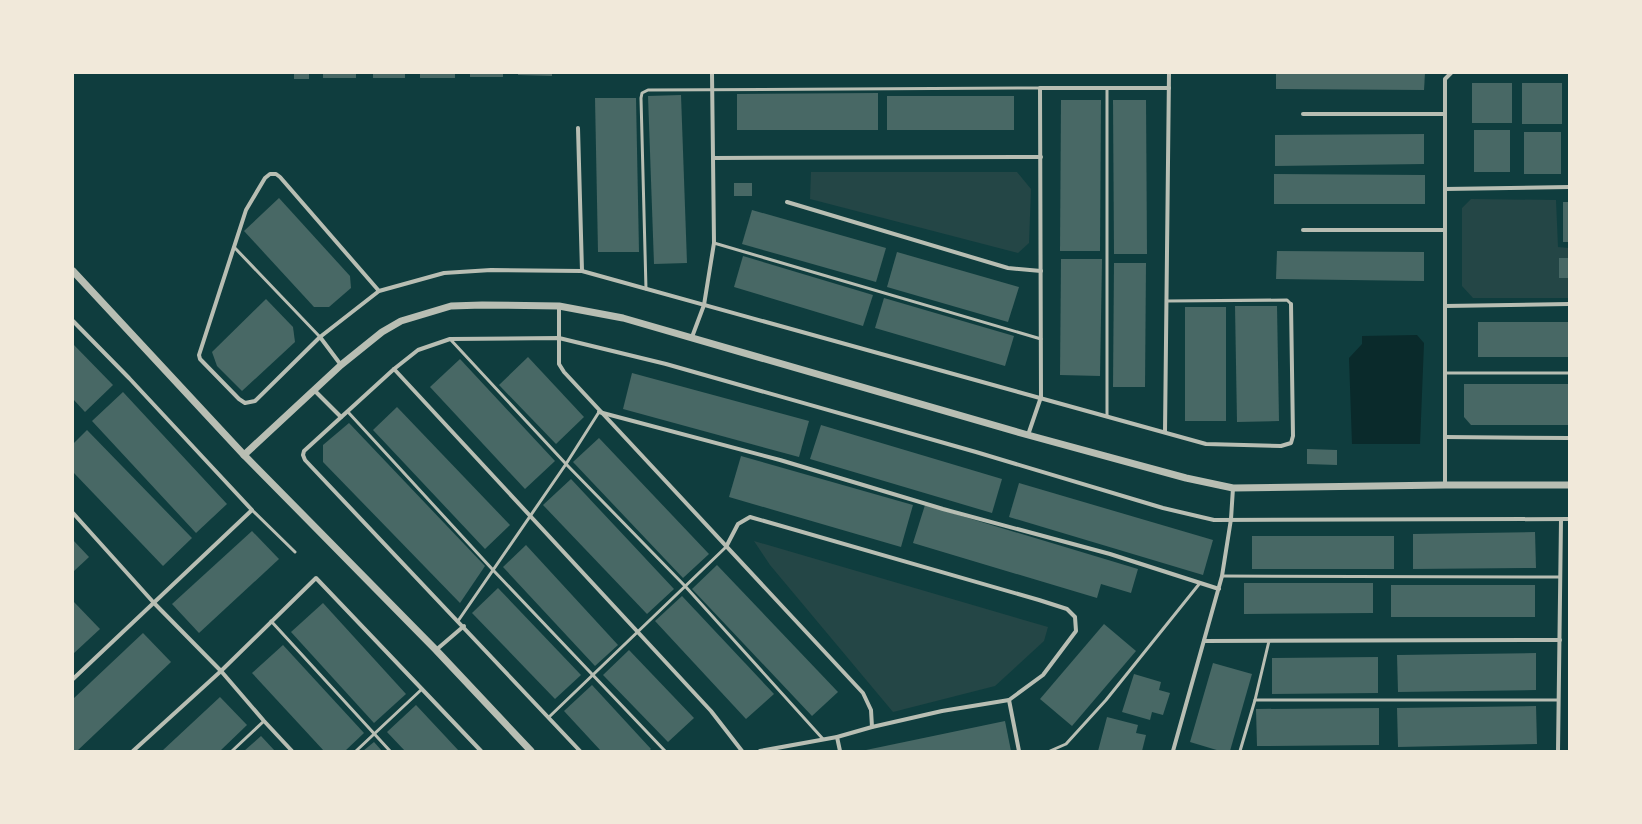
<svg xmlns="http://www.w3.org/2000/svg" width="1642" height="824" viewBox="0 0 1642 824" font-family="'Noto Serif',serif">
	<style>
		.green { fill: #244646 }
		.water { fill: #0a2a2b }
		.building { fill: #486865 }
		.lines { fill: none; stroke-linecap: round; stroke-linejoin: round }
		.service { stroke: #b8beb3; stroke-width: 3 }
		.minor { stroke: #b8beb3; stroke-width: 4 }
		.tertiary { stroke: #b8beb3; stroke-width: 7 }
	</style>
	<rect width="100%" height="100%" fill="#0f3d3e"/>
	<g class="green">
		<path d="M 811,172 L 1017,172 L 1031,189 L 1029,243 L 1018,253 L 810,199 Z"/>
		<path d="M 1471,199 L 1556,200 L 1558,247 L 1569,248 L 1569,298 L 1473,298 L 1462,286 L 1462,208 Z"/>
		<path d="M 754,541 L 1048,627 L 1044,641 L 995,686 L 893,712 L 770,565 Z"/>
	</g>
	<path class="water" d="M 1417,335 L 1424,343 L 1420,444 L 1352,444 L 1349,358 L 1362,344 L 1362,336 Z"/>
	<g class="building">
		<rect x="294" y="73" width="15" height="6"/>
		<rect x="323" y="73" width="33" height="5"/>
		<rect x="373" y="73" width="32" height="5"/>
		<rect x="420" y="73" width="35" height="5"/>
		<rect x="470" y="73" width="33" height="4"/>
		<path d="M 518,73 L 552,73 L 552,76 L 518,75 Z"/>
		<path d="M 1276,73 L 1425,73 L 1424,90 L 1276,89 Z"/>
		<rect x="1472" y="83" width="40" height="40"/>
		<rect x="1522" y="83" width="40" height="41"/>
		<path d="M 878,93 L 878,130 L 737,130 L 737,94 Z"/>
		<path d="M 681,95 L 687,263 L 654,264 L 648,96 Z"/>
		<rect x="887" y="96" width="127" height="34"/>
		<path d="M 595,98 L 636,98 L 639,252 L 598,252 Z"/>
		<path d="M 1061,100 L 1101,100 L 1100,251 L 1060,251 Z"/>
		<path d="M 1113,100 L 1146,100 L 1147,254 L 1114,254 Z"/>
		<rect x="1474" y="130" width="36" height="42"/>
		<rect x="1524" y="132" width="37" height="42"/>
		<path d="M 1424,134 L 1424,164 L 1275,166 L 1275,135 Z"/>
		<path d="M 1274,174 L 1425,175 L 1425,204 L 1274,204 Z"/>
		<rect x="734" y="183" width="18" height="13"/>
		<path d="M 279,198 L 350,276 L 351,288 L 329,307 L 314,307 L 244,231 Z"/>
		<rect x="1563" y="202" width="6" height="40"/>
		<path d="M 752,210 L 886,248 L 876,282 L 742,244 Z"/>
		<path d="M 1277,251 L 1424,252 L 1424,281 L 1276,279 Z"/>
		<path d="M 897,252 L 1019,287 L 1008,322 L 887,287 Z"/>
		<path d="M 743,256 L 873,295 L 863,326 L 734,287 Z"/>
		<rect x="1559" y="258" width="10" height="20"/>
		<path d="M 1061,259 L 1102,259 L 1100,376 L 1060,375 Z"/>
		<path d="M 1114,263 L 1146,263 L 1145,387 L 1113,387 Z"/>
		<path d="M 884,298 L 1014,336 L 1005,366 L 875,328 Z"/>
		<path d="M 266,299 L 293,327 L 295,342 L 242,391 L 217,366 L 212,352 Z"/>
		<path d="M 1235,306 L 1277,306 L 1279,421 L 1237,422 Z"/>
		<rect x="1185" y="307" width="41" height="114"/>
		<rect x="1478" y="322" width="91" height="35"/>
		<path d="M 73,344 L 113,385 L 85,412 L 73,399 Z"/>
		<path d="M 528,357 L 584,417 L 556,444 L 499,385 Z"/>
		<path d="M 460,359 L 555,461 L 525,489 L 430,387 Z"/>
		<path d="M 632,373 L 809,421 L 799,457 L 623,409 Z"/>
		<path d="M 1464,384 L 1569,384 L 1569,425 L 1471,425 L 1464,417 Z"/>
		<path d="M 123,392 L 227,504 L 196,533 L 92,421 Z"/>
		<path d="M 397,407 L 510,525 L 485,549 L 373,430 Z"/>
		<path d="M 349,423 L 485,566 L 460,603 L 323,462 L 323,445 Z"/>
		<path d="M 821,425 L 1002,479 L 992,513 L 810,459 Z"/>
		<path d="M 87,430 L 192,538 L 163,566 L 73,472 L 73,444 Z"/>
		<path d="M 599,438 L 709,554 L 683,578 L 573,462 Z"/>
		<path d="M 1307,449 L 1337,450 L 1337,465 L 1307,464 Z"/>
		<path d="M 741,456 L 913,505 L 901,547 L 729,497 Z"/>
		<path d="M 571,479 L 674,589 L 647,614 L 543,505 Z"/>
		<path d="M 1019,483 L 1213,540 L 1203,575 L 1009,517 Z"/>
		<path d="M 925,505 L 1138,569 L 1131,593 L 1101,584 L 1097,598 L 913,543 Z"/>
		<path d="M 252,531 L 279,559 L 199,633 L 172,604 Z"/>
		<path d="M 1535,532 L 1536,568 L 1413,569 L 1413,534 Z"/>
		<rect x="1252" y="536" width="142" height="33"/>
		<path d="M 73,540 L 89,557 L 73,572 Z"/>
		<path d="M 526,545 L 618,645 L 595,666 L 503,567 Z"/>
		<path d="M 717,565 L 838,692 L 812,716 L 692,589 Z"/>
		<path d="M 1244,583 L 1373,583 L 1373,613 L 1244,614 Z"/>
		<rect x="1391" y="585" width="144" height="32"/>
		<path d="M 498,588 L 581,675 L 555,699 L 472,613 Z"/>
		<path d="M 682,596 L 774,694 L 746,719 L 655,621 Z"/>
		<path d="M 73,601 L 100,629 L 73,654 Z"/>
		<path d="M 323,603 L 406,694 L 374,723 L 291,632 Z"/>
		<path d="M 1104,624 L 1136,651 L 1072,726 L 1040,699 Z"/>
		<path d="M 143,633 L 171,662 L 77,751 L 73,751 L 73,699 Z"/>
		<path d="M 283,645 L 364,733 L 345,751 L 324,751 L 252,673 Z"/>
		<path d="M 629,650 L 694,718 L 668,742 L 603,675 Z"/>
		<path d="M 1536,653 L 1536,690 L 1398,692 L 1397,655 Z"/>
		<path d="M 1378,657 L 1378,693 L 1272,694 L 1272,658 Z"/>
		<path d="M 1213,663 L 1252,674 L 1230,751 L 1220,751 L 1190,742 Z"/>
		<path d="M 1134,674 L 1161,682 L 1159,690 L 1170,693 L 1163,715 L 1152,712 L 1150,720 L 1122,712 Z"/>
		<path d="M 592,685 L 651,749 L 649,751 L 601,751 L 564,711 Z"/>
		<path d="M 220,697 L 247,725 L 220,751 L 162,751 Z"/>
		<path d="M 416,705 L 459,751 L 405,751 L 387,732 Z"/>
		<path d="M 1536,706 L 1537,744 L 1398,747 L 1397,708 Z"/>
		<path d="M 1379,708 L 1379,745 L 1257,746 L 1256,709 Z"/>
		<path d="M 1107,717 L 1138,725 L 1136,733 L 1146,735 L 1142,751 L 1098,751 Z"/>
		<path d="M 1005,721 L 1011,751 L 866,751 L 866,750 Z"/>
		<path d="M 261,736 L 275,751 L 244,751 Z"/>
		<path d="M 374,742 L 382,751 L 363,751 Z"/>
	</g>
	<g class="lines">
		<g class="service">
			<path d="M 1107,89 L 1107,416"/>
			<path d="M 714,243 L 1041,339"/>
			<path d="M 234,247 L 320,337"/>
			<path d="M 646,289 L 641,98 L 642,93 L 648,90 L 1040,88"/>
			<path d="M 1167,301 L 1287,300 L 1291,304"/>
			<path d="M 450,339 L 566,464 L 685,586 L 823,739"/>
			<path d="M 1445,373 L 1569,373"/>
			<path d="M 348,412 L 493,570 L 665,751"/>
			<path d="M 252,510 L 295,552"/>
			<path d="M 1222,576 L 1559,577"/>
			<path d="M 271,621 L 390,751"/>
			<path d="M 458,621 L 566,464 L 599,412"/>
			<path d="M 1255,700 L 1269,641"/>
			<path d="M 549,717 L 726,547"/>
			<path d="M 232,751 L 264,721"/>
			<path d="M 356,751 L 422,689"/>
			<path d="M 1050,751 L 1066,744 L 1106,700 L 1200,583"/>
			<path d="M 1240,751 L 1255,700 L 1558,700"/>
		</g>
		<g class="minor">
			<path d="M 1303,114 L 1445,114"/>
			<path d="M 578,128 L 582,271"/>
			<path d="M 713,158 L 1041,157"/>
			<path d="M 1445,189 L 1569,187"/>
			<path d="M 787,202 L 1008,268 L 1041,271"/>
			<path d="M 1303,230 L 1445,230"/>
			<path d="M 379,291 L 280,177 L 276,174 L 270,174 L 265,178 L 246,210 L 199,355 L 200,359 L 239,399 L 245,403 L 255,401 L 320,337 L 379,291 L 444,273 L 491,270 L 582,271 L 1206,444 L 1281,446 L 1291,443 L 1293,436 L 1291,304"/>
			<path d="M 559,306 L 559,364 L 564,372 L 863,693 L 871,710 L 872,727"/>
			<path d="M 1445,306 L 1569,304"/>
			<path d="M 73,321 L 129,378 L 252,510 L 73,679"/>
			<path d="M 320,337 L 341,365"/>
			<path d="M 692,337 L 704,305 L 714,243 L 712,73"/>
			<path d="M 394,369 L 711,711 L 742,751"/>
			<path d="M 315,391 L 341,417"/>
			<path d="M 599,412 L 780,460 L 943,509 L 1110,554 L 1219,589"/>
			<path d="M 1165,432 L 1169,73"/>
			<path d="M 1028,435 L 1041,397 L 1040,88 L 1169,88"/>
			<path d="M 1445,437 L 1569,438"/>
			<path d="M 1445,485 L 1445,79 L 1451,73"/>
			<path d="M 73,513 L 154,603 L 221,671 L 264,721 L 292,751"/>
			<path d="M 726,547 L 738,524 L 750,517 L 1039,600 L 1067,609 L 1075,617 L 1076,631 L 1043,675 L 1009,700 L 942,711 L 872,727 L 837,737 L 760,751"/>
			<path d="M 1204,641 L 1560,640"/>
			<path d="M 436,650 L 464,626"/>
			<path d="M 1009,700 L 1019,751"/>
			<path d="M 837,737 L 840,751"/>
			<path d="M 133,751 L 221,671 L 316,578 L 481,751"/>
			<path d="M 580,751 L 305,460 L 303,455 L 304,451 L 394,369 L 418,350 L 450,339 L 559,338 L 666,364 L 976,452 L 1163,508 L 1214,520 L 1569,519"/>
			<path d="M 1173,751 L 1222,576 L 1231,519 L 1233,488"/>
			<path d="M 1558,751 L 1561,520"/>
		</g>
		<g class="tertiary">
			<path d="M 73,271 L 244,455 L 436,650 L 531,751"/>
			<path d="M 244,455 L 341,365 L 382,332 L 401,321 L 451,306 L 482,305 L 559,306 L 623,318 L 1028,435 L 1186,478 L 1233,488 L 1445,485 L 1569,485"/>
		</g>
	</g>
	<rect width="1642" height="824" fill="none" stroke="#f1e9da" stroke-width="148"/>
</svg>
